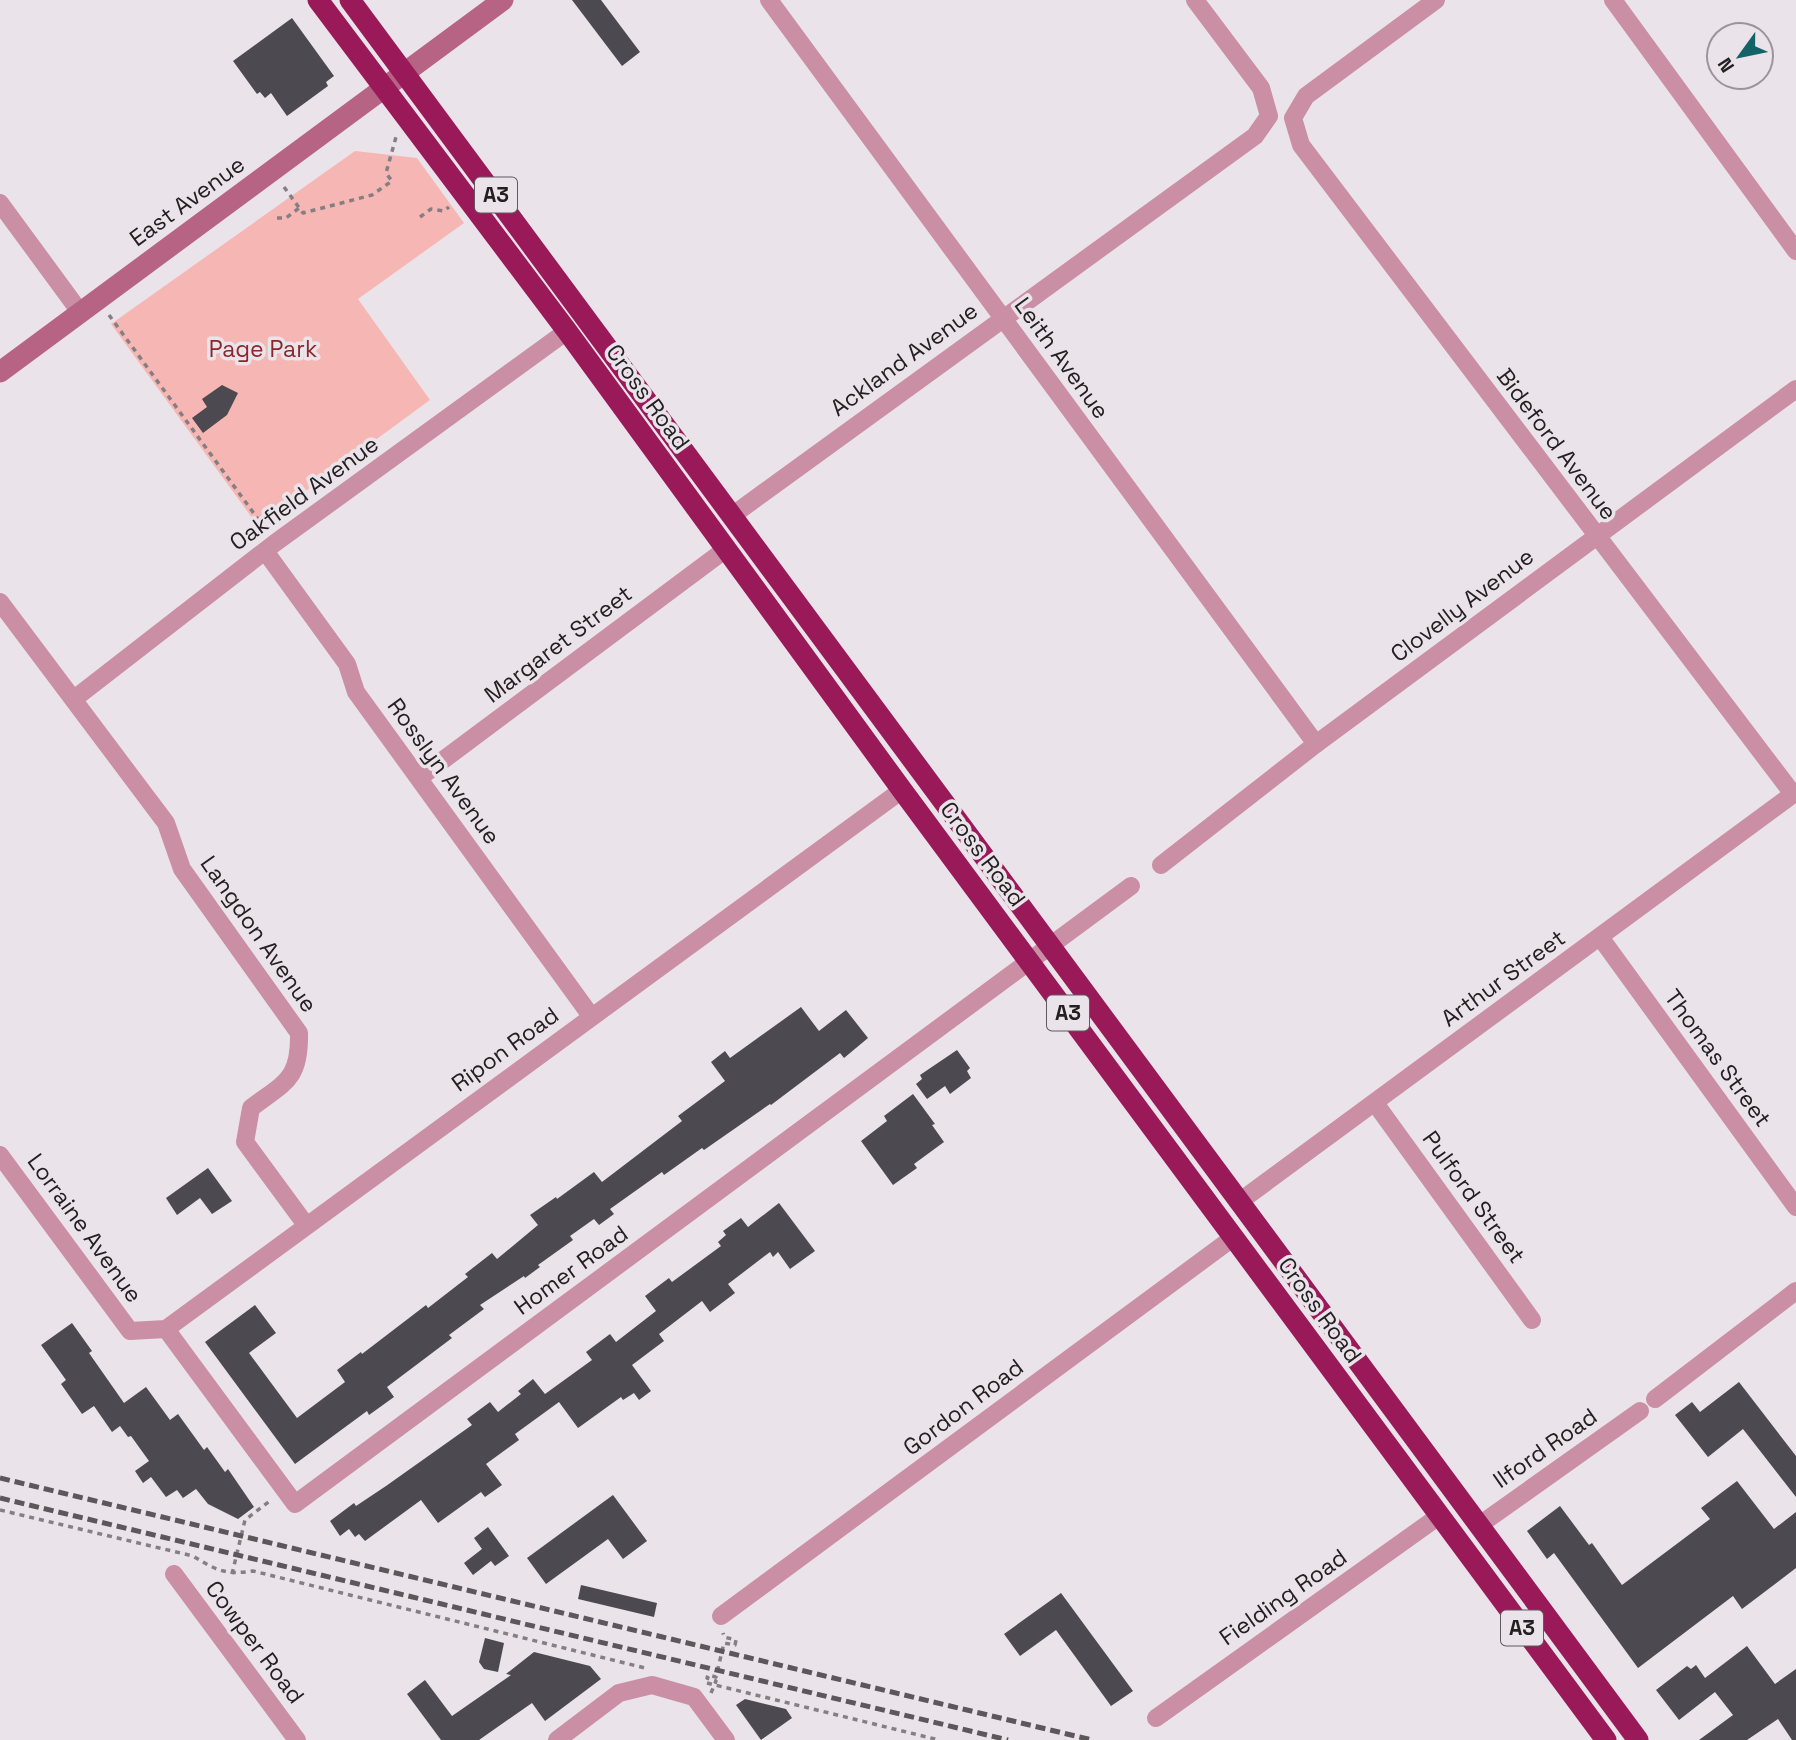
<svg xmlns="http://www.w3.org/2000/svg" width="1796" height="1740" viewBox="0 0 1796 1740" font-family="'Space Grotesk',sans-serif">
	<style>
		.green { fill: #f6b7b4 }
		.building { fill: #4c4950 }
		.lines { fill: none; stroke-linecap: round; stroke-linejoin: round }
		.path { stroke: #857f84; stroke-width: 3.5; stroke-dasharray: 5 5; stroke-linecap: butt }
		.street { stroke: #ca8fa4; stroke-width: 18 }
		.secondary { stroke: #b76383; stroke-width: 21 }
		.highway { stroke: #991959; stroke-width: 21 }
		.rail { stroke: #5c575b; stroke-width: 5; stroke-dasharray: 10 5; stroke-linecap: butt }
		.labels { text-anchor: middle; stroke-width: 7; stroke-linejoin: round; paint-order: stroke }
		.shield { fill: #ebe3ea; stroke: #5f5a5e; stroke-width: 2 }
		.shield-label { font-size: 21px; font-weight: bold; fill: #232022 }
		.street-label { font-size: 23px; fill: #232022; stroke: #ebe3ea }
		.park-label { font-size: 23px; fill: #8d262b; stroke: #ebe3ea }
	</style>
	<rect width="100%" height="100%" fill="#ebe3ea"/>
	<path class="green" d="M 355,151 L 417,158 L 464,223 L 358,299 L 430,400 L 258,526 L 111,324 Z"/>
	<g class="building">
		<path d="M 572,0 L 601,0 L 640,52 L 622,66 Z"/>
		<path d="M 292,18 L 334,76 L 326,82 L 328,86 L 287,116 L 271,93 L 265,98 L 260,92 L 257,94 L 233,61 Z"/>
		<path d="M 222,385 L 238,393 L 227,415 L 203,433 L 192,418 L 207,407 L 202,399 Z"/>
		<path d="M 801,1007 L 819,1031 L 846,1010 L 868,1038 L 844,1058 L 840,1053 L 771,1105 L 770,1104 L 704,1150 L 702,1148 L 664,1175 L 662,1172 L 610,1209 L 614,1214 L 599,1225 L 594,1219 L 570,1236 L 573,1240 L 538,1265 L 540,1267 L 525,1278 L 524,1276 L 480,1305 L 484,1309 L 449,1335 L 452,1338 L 387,1387 L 394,1397 L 369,1415 L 367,1411 L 295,1464 L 205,1342 L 255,1305 L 276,1333 L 249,1353 L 297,1418 L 345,1382 L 337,1370 L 361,1352 L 362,1354 L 426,1305 L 428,1308 L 468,1277 L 465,1274 L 492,1253 L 497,1259 L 538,1225 L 530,1215 L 556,1197 L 557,1199 L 594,1172 L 602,1182 L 682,1121 L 678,1116 L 725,1081 L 711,1062 L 725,1051 L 730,1058 Z"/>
		<path d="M 957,1050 L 970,1068 L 967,1071 L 971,1078 L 950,1094 L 945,1086 L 927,1099 L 916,1084 L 922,1079 L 920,1075 Z"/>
		<path d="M 913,1094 L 935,1124 L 932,1125 L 944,1142 L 914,1164 L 917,1168 L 893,1185 L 861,1141 L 887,1121 L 884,1116 Z"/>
		<path d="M 208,1168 L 232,1201 L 212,1214 L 200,1198 L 177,1215 L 166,1198 Z"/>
		<path d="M 779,1203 L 815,1251 L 790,1269 L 778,1252 L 773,1257 L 770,1252 L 728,1284 L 735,1293 L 710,1312 L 702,1301 L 659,1334 L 664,1341 L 632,1365 L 651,1391 L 639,1400 L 634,1393 L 623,1400 L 621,1397 L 578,1428 L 559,1402 L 515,1434 L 519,1440 L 486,1464 L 502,1485 L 485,1497 L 481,1492 L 438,1523 L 421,1500 L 365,1541 L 359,1534 L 355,1537 L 349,1529 L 340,1536 L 330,1521 L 354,1503 L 356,1506 L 386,1486 L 472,1425 L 467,1419 L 490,1402 L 498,1412 L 521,1394 L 518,1391 L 533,1379 L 545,1394 L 592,1360 L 586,1352 L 610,1334 L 616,1342 L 656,1311 L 645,1296 L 669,1278 L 672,1282 L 721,1246 L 718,1242 L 726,1235 L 723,1231 L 741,1218 L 748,1227 Z"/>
		<path d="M 72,1323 L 92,1351 L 89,1353 L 124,1403 L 146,1387 L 170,1420 L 178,1414 L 204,1450 L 207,1447 L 225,1472 L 228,1469 L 254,1507 L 238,1519 L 208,1504 L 196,1489 L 183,1498 L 177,1490 L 166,1497 L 151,1477 L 143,1483 L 135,1471 L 149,1461 L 131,1436 L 128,1437 L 120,1426 L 112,1432 L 94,1406 L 82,1414 L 61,1384 L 66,1380 L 41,1345 Z"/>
		<path d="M 1739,1382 L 1796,1456 L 1796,1497 L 1743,1429 L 1708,1457 L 1675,1415 L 1692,1402 L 1700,1412 Z"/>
		<path d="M 1737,1481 L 1774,1529 L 1796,1512 L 1796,1568 L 1742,1609 L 1733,1596 L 1638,1668 L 1554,1553 L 1547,1559 L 1527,1531 L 1560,1506 L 1589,1545 L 1592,1543 L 1622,1585 L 1710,1519 L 1701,1508 Z"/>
		<path d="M 613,1495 L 647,1541 L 623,1559 L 608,1539 L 546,1584 L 527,1558 Z"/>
		<path d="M 488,1527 L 509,1556 L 495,1566 L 491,1561 L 473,1575 L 464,1563 L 482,1549 L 474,1538 Z"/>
		<path d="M 581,1585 L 657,1603 L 654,1617 L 578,1599 Z"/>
		<path d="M 1061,1593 L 1133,1691 L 1111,1706 L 1056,1630 L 1020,1656 L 1004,1634 Z"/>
		<path d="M 485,1638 L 504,1643 L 498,1672 L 484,1669 L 479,1662 Z"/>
		<path d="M 1747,1646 L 1775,1684 L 1796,1669 L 1796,1740 L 1792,1740 L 1778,1719 L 1747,1740 L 1699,1740 L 1733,1715 L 1715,1692 L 1679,1720 L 1656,1690 L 1687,1666 L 1691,1669 L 1696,1665 L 1705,1678 Z"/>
		<path d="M 534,1652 L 590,1666 L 601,1679 L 545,1721 L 532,1703 L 479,1740 L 441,1740 L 407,1694 L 425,1680 L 452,1716 L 511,1675 L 506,1674 Z"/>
		<path d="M 745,1699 L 786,1709 L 792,1718 L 761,1740 L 736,1705 Z"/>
	</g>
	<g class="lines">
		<g class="path">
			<path d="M 284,187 L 303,213 L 372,195 L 392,181 L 386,173 L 396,137"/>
			<path d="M 420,217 L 431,209 L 444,211 L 449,207"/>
			<path d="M 277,218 L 286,218 L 299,208"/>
			<path d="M 109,315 L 266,530"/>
			<path d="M 0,1510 L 193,1556 C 217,1571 226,1575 253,1571 L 645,1668"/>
			<path d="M 232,1574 L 245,1520 L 271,1500"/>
			<path d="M 707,1683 L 939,1740"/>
			<path d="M 711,1693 L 716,1681 L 707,1678 L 708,1675 L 716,1677 L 724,1643 L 735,1645 L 736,1640 L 724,1637 L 723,1633"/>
		</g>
		<g class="street">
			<path d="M 769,0 L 1316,744"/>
			<path d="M 1436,0 L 1306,96 L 1293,118 L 1301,145 L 1793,794"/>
			<path d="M 1613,0 L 1796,251"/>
			<path d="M 0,203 L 80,312"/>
			<path d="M 733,515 L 1255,136 L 1269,116 L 1261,88 L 1195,0"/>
			<path d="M 265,551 L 347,664 L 356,692 L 591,1016"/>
			<path d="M 0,602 L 166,823 L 182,869 L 299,1033 C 300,1080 285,1082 251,1108 L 245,1142 L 306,1225"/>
			<path d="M 74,699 L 275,543 L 567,331"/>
			<path d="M 419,778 L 726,549"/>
			<path d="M 1161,865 L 1316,744 L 1796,389"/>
			<path d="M 1600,937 L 1796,1207"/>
			<path d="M 1375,1103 L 1532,1320"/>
			<path d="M 0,1155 L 130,1331 L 166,1329 L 902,790"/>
			<path d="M 1239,1202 L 1796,792"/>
			<path d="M 166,1329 L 295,1504 L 1131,886"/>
			<path d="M 1655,1399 L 1796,1291"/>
			<path d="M 1478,1526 L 1640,1411"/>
			<path d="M 174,1574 L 297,1740"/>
			<path d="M 721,1616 L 1234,1237"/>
			<path d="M 1156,1718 L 1439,1516"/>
			<path d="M 557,1740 L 619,1693 L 652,1685 L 694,1697 L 726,1740"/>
		</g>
		<path class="secondary" d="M 0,372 L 503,0"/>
		<g class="highway">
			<path d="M 318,0 L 567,331 L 902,790 L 1606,1740"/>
			<path d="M 350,0 L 1638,1740"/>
		</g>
		<g class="rail">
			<path d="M 0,1478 L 1092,1740"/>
			<path d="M 0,1498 L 1008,1740"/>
		</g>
	</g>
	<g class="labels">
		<g class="shield">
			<rect x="475" y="177.5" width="42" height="35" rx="5"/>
			<rect x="1047" y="995.5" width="42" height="35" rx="5"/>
			<rect x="1501" y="1610.5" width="42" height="35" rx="5"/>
		</g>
		<g class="shield-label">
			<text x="496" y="202">A3</text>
			<text x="1068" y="1020">A3</text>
			<text x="1522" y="1635">A3</text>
		</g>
		<g class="street-label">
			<text transform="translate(187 201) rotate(-36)" y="8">East Avenue</text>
			<text transform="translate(1062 358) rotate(54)" y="8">Leith Avenue</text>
			<text transform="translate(904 359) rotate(-36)" y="8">Ackland Avenue</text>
			<text transform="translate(648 397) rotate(54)" y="8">Cross Road</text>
			<text transform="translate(1557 444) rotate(53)" y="8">Bideford Avenue</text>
			<text transform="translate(304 493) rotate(-36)" y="8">Oakfield Avenue</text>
			<text transform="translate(1462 605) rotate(-37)" y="8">Clovelly Avenue</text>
			<text transform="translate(558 644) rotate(-37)" y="8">Margaret Street</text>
			<text transform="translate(444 771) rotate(54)" y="8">Rosslyn Avenue</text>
			<text transform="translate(983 854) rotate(53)" y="8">Cross Road</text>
			<text transform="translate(259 934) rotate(55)" y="8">Langdon Avenue</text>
			<text transform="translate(1503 978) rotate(-36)" y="8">Arthur Street</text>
			<text transform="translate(505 1049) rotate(-36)" y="8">Ripon Road</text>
			<text transform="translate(1718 1058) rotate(54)" y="8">Thomas Street</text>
			<text transform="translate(1474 1197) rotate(54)" y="8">Pulford Street</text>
			<text transform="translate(85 1228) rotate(54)" y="8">Lorraine Avenue</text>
			<text transform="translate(571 1270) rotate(-36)" y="8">Homer Road</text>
			<text transform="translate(1320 1310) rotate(54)" y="8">Cross Road</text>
			<text transform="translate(963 1407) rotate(-37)" y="8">Gordon Road</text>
			<text transform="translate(1545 1448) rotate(-35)" y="8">Ilford Road</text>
			<text transform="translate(1283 1597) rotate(-35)" y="8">Fielding Road</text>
			<text transform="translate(255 1642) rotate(53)" y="8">Cowper Road</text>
		</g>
		<g class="park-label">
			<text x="263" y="357">Page Park</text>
		</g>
	</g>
	<g transform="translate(1740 56) rotate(237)"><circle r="33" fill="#ebe3ea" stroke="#9b959a" stroke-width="2"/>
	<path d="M0-5L12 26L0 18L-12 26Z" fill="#136368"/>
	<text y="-10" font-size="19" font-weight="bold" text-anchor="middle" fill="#232022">N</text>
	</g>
</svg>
